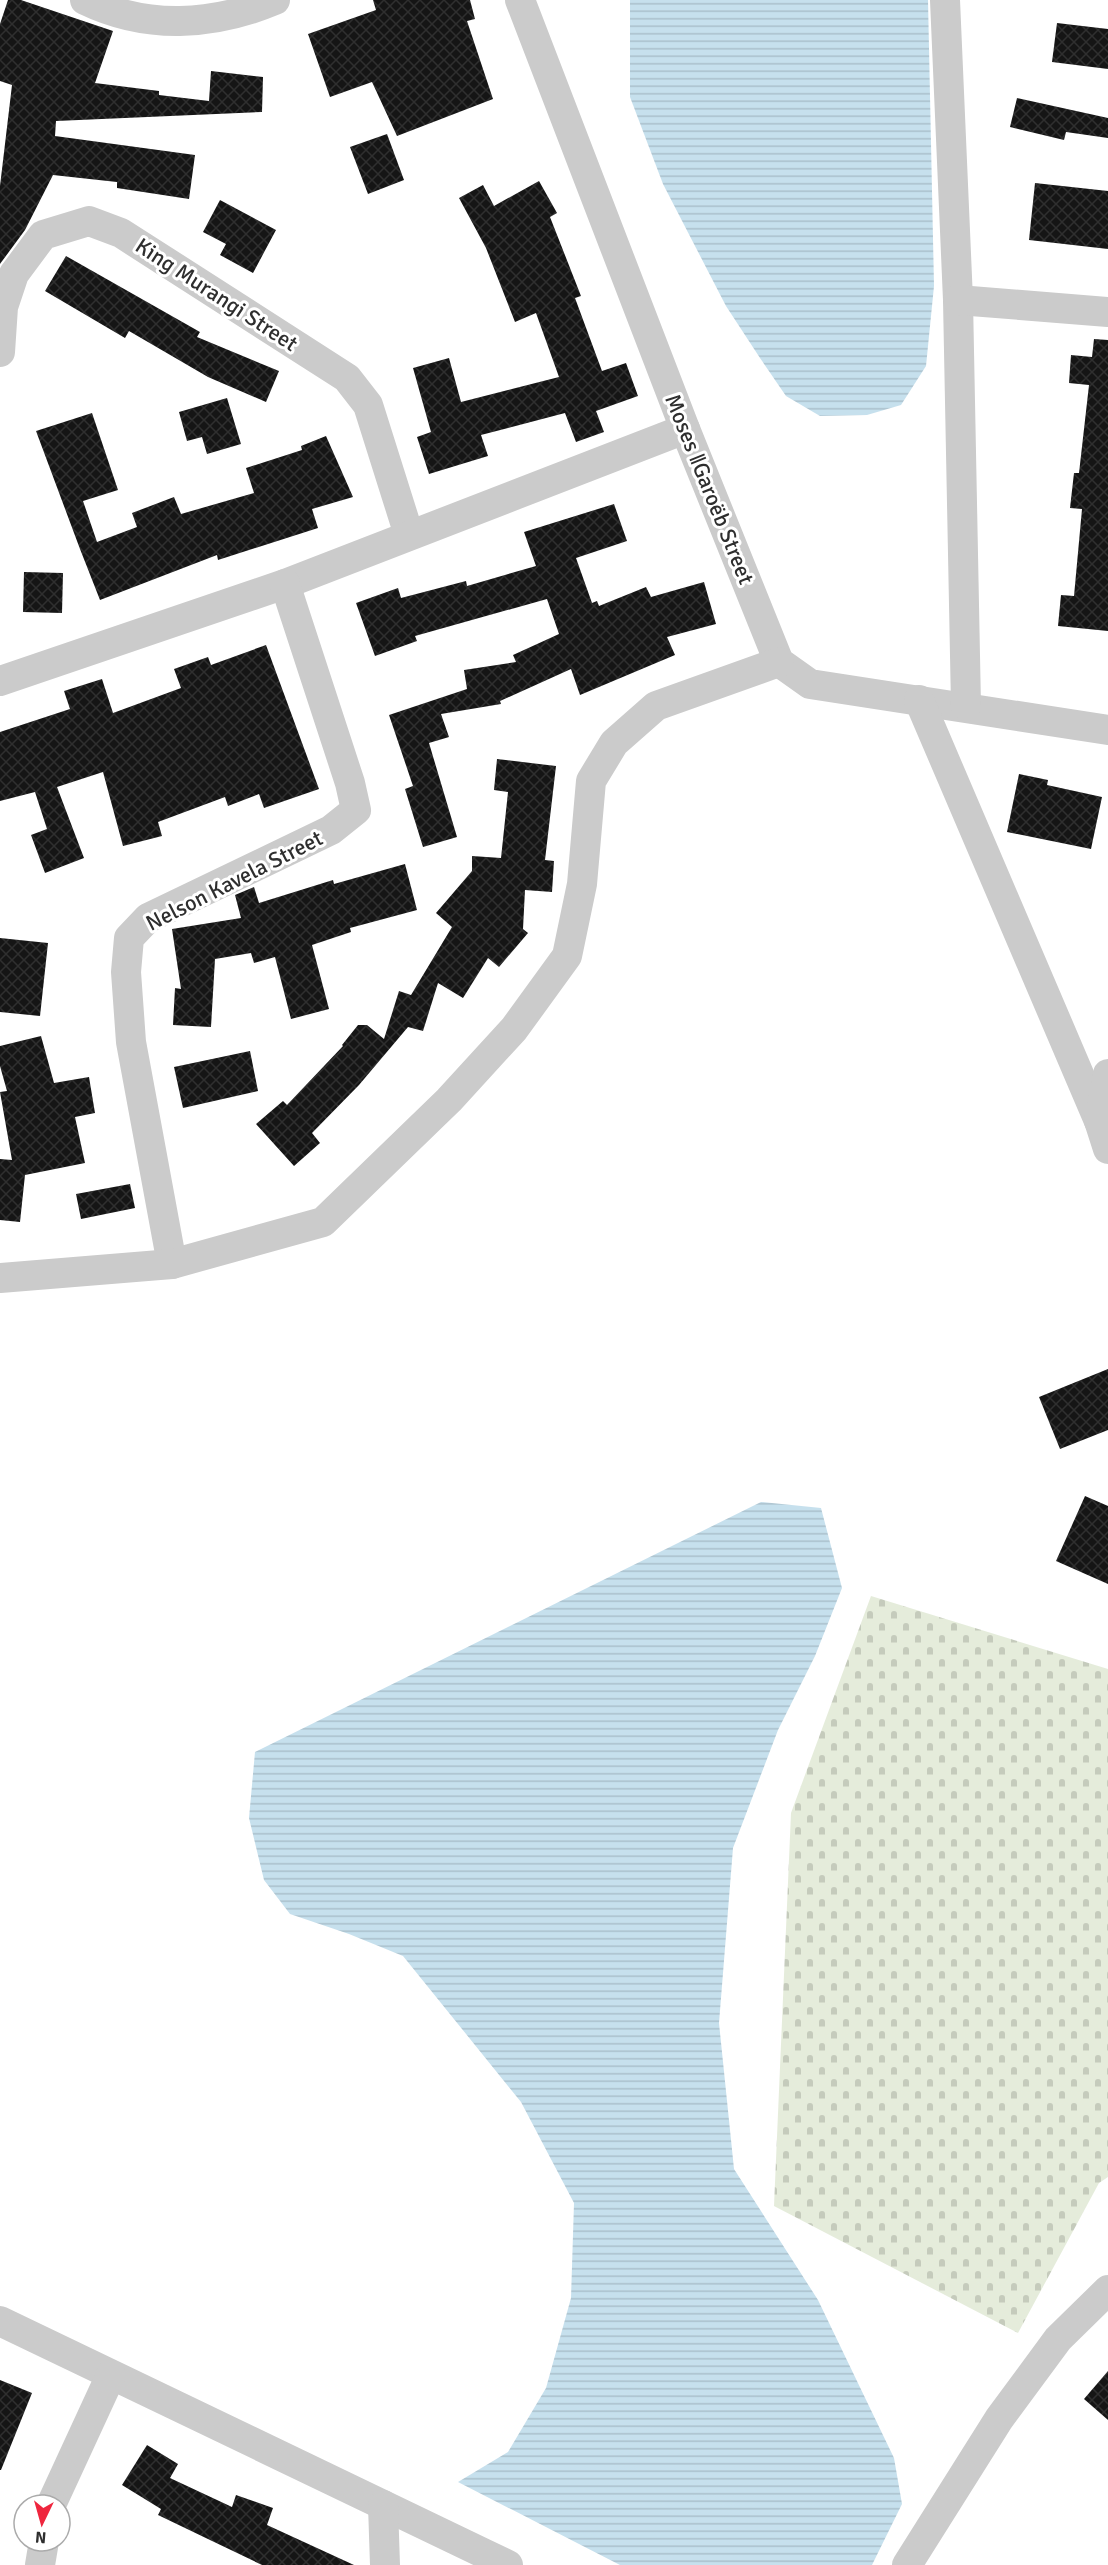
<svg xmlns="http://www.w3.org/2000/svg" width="1108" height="2565" viewBox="0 0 1108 2565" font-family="Signika,sans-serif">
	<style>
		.cemetery { fill: url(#cemetery-stones) }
		.water { fill: url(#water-rules) }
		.building { fill: url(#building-cross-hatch) }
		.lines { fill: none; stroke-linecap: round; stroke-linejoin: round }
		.minor { stroke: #cbcbcb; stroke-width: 30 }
		.labels { text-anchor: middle; stroke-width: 6; stroke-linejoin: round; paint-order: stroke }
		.street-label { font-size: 22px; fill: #2e2e2e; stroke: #fff }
	</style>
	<defs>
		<pattern id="cemetery-stones" width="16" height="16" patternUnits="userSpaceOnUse" patternTransform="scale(1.5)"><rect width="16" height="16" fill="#e5ecdb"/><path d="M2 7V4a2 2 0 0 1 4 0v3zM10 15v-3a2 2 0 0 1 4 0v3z" fill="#c5cbbc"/></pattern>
		<pattern id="water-rules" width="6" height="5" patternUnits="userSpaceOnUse" patternTransform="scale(1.5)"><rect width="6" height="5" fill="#c6e0ed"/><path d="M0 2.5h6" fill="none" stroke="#aac0cc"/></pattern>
		<pattern id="building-cross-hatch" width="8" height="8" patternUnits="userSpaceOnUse" patternTransform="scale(1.5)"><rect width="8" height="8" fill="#151515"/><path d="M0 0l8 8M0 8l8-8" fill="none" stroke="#2f2f2f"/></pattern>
	</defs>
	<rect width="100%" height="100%" fill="#fff"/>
	<path class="cemetery" d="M 871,1596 L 1108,1669 L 1108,2177 L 1099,2183 L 1018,2333 L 774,2206 L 791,1813 Z"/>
	<g class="water">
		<path d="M 630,0 L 928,0 L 934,286 L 926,366 L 901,405 L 867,415 L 820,416 L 786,396 L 760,358 L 726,306 L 663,184 L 630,97 Z"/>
		<path d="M 761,1502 L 821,1508 L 842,1588 L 815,1656 L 778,1730 L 733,1848 L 719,2023 L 734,2169 L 818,2300 L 894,2458 L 902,2504 L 872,2565 L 620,2565 L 458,2482 L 508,2452 L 546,2388 L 571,2298 L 574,2203 L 521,2102 L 403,1956 L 349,1934 L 290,1914 L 264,1880 L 249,1818 L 255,1752 Z"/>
	</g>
	<g class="building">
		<path d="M 8,0 L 21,0 L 113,31 L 95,83 L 159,91 L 159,95 L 209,101 L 211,71 L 263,77 L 262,112 L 56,121 L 55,136 L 195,155 L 189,199 L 117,188 L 117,182 L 53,175 L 25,230 L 0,264 L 0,186 L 12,85 L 0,81 L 0,24 Z"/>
		<path d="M 373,0 L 470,0 L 475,19 L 467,21 L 493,99 L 397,136 L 372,82 L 330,97 L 308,34 L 376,10 Z"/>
		<path d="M 1057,23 L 1108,29 L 1108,69 L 1052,62 Z"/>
		<path d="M 1017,98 L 1108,118 L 1108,138 L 1066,132 L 1064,140 L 1010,127 Z"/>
		<path d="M 387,134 L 404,180 L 368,194 L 350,147 Z"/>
		<path d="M 539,181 L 557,213 L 550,217 L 581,296 L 575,298 L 602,371 L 626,363 L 638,396 L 596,411 L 604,432 L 576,442 L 565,413 L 481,435 L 488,456 L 429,474 L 417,437 L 431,432 L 413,368 L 449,358 L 461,402 L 559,377 L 536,313 L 515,322 L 486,248 L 459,198 L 483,185 L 494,206 Z"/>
		<path d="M 1035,183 L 1108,191 L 1108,249 L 1029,240 Z"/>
		<path d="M 220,200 L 276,230 L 253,273 L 220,255 L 226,244 L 203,232 Z"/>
		<path d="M 66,256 L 200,332 L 197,337 L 279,371 L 266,402 L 208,377 L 129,331 L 125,338 L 45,291 Z"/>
		<path d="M 1094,339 L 1108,340 L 1108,631 L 1058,626 L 1061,595 L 1074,596 L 1082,509 L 1070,508 L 1074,473 L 1079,473 L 1089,385 L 1069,383 L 1071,355 L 1092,357 Z"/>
		<path d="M 227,398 L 241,444 L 207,454 L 202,437 L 187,441 L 179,412 Z"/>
		<path d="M 92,413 L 118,490 L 83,501 L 97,542 L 137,527 L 132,513 L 174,497 L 181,514 L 254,493 L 246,468 L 302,450 L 301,446 L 326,436 L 353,497 L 312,509 L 318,528 L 218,560 L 217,555 L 100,600 L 80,549 L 86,546 L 80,549 L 36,431 Z"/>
		<path d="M 614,504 L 627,541 L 576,558 L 592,603 L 597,601 L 599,606 L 646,587 L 651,597 L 704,582 L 716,624 L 667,637 L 675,655 L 580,695 L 571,669 L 500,701 L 501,704 L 441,714 L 449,737 L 429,743 L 457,837 L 423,847 L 405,789 L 413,786 L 389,715 L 467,689 L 464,670 L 516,662 L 513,655 L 559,634 L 547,599 L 415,636 L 417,641 L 375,656 L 356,603 L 398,588 L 401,598 L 466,581 L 467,586 L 536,566 L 524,532 Z"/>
		<path d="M 24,572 L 63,573 L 62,613 L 23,612 Z"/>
		<path d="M 266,645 L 319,789 L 264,808 L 259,794 L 228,806 L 225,797 L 158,822 L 162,836 L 123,846 L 103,772 L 57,787 L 84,858 L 45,873 L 31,835 L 47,829 L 35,792 L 0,801 L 0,732 L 70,709 L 64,691 L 102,679 L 113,713 L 181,688 L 174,669 L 208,657 L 211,665 Z"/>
		<path d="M 497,759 L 556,766 L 545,860 L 554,861 L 552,892 L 525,890 L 523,929 L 528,933 L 499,967 L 488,958 L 463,998 L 438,983 L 423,1031 L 408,1027 L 359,1085 L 312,1133 L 320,1143 L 294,1166 L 256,1124 L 283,1101 L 287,1105 L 343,1046 L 342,1045 L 358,1025 L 367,1025 L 384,1039 L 399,991 L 411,995 L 452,927 L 436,913 L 472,871 L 472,856 L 501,858 L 508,792 L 494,790 Z"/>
		<path d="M 1019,774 L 1048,780 L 1047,785 L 1102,797 L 1091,849 L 1007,832 Z"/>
		<path d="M 405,864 L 417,910 L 350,928 L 351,932 L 312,945 L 329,1009 L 291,1019 L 275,957 L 254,963 L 251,953 L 215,959 L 211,1027 L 173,1025 L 175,988 L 181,989 L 172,929 L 241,918 L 235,895 L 254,887 L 259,903 L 333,880 L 334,884 Z"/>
		<path d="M 0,938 L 48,943 L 40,1016 L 0,1012 Z"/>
		<path d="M 41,1036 L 54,1083 L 89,1077 L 95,1113 L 75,1117 L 85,1163 L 25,1175 L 20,1222 L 0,1220 L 0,1159 L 12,1160 L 0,1092 L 7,1091 L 0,1066 L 0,1046 Z"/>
		<path d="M 250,1051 L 258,1091 L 183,1108 L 174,1067 Z"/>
		<path d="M 130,1184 L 135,1208 L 81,1219 L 76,1194 Z"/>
		<path d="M 1108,1369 L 1108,1430 L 1060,1449 L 1039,1397 Z"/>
		<path d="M 1085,1496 L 1108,1506 L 1108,1584 L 1056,1561 Z"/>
		<path d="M 1108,2371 L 1108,2420 L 1084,2399 Z"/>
		<path d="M 0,2380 L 32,2393 L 1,2470 L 0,2470 Z"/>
		<path d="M 147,2445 L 178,2464 L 170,2478 L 232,2507 L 236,2495 L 273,2508 L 267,2525 L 354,2565 L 262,2565 L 158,2515 L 161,2509 L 122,2485 Z"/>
	</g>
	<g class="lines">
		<g class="minor">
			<path d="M 85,0 C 147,30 213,26 275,0"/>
			<path d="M 520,0 L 685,429 L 779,662 L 810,684 L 1108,730"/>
			<path d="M 945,0 L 958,300 L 966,706"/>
			<path d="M 958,300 L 1108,312"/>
			<path d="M 0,352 L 3,307 L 14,274 L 43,235 L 89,221 L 121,233 L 347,378 L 368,405 L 409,535"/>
			<path d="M 0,681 L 285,584 L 685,429"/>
			<path d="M 919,700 L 1099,1121"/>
			<path d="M 1108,1074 L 1099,1121 L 1108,1149"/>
			<path d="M 172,1264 L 131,1042 L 126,972 L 129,938 L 148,918 L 331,830 L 356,810 L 350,783 L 285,584"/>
			<path d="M 0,1278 L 172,1264 L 323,1222 L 449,1100 L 514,1029 L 567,956 L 582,884 L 591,781 L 614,743 L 656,706 L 779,662"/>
			<path d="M 0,2321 L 508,2565"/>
			<path d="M 51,2505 L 111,2375"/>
			<path d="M 383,2505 L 385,2565"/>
			<path d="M 40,2565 L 44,2541"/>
			<path d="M 907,2565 L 999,2419 L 1058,2339 L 1108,2290"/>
		</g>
	</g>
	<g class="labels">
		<g class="street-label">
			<text transform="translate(217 294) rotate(33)" y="8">King Murangi Street</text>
			<text transform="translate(710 489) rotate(68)" y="8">Moses ǁGaroëb Street</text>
			<text transform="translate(234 880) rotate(-27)" y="8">Nelson Kavela Street</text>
		</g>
	</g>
	<g transform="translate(42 2523) rotate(185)"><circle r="28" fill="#ffffff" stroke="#ababab" stroke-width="1.5"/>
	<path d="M0-4.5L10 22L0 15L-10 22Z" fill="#ef263e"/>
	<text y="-9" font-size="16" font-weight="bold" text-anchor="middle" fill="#2e2e2e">N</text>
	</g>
</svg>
